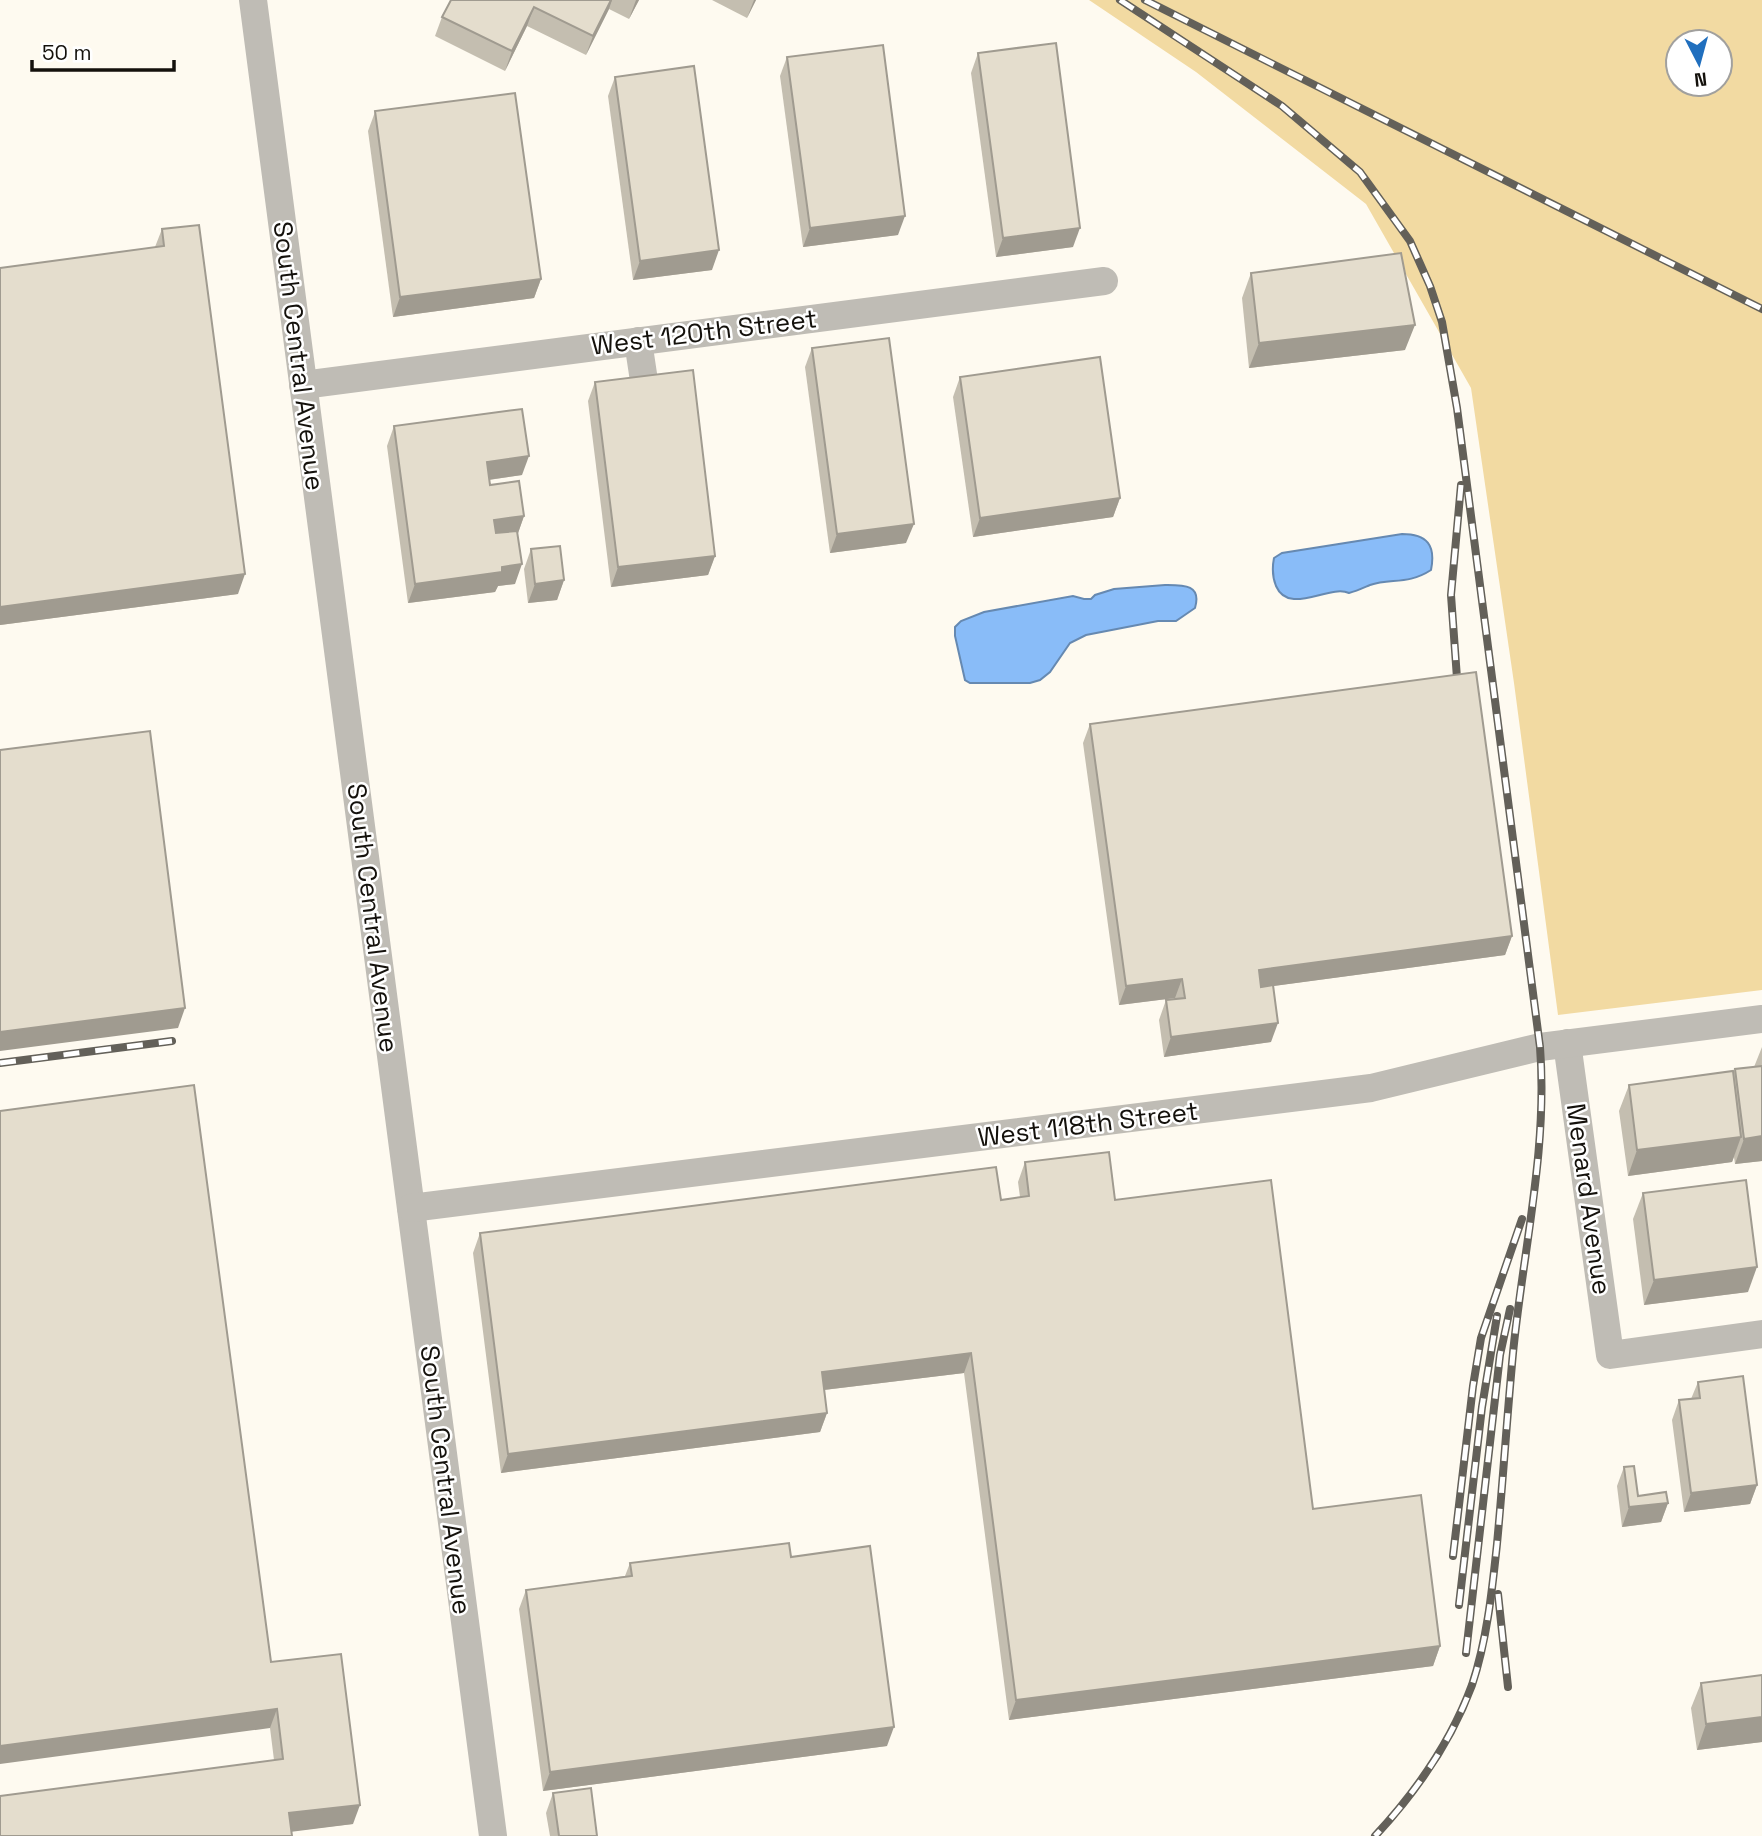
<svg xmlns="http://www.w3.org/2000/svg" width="1762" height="1836" viewBox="0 0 1762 1836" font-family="'Space Grotesk',sans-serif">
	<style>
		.green { fill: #f2daa2; fill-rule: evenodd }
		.water { fill: #89bcf8; stroke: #6689b1; stroke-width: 2 }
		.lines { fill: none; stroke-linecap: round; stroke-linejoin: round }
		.minor { stroke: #bfbcb5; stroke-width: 28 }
		.rail-casing { stroke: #636059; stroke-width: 8 }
		.rail { stroke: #fff; stroke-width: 5; stroke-dasharray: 16; stroke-linecap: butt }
		.wall { fill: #c4beb0 }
		.shaded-wall { fill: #a09b90 }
		.building { fill: #e4ddcd; stroke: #a09b90; stroke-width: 2 }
		.labels { text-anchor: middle; stroke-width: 5; stroke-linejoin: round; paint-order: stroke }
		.street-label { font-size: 26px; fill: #14110c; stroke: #fff }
	</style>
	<rect width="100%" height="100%" fill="#fefaf0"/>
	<path class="green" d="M 1089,0 L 1762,0 L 1762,990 L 1558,1015 L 1514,683 L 1471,388 L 1366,204 L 1196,72 ZM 1678,42 L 1720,42 L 1720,84 L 1678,84 Z"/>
	<g class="water">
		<path d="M 1402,534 C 1427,534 1436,545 1431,570 C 1408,585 1391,578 1370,585 C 1363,588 1357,591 1349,593 C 1329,584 1289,616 1276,586 C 1272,576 1272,568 1274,558 L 1282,553 Z"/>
		<path d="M 1165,585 C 1183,585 1202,584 1195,608 L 1176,621 L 1158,621 L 1086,635 L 1070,643 L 1050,672 L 1040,680 L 1030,683 L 970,683 L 965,680 L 955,636 L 955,627 L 961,621 L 984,612 L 1073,596 L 1084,599 L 1091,599 L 1095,595 L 1114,589 Z"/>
	</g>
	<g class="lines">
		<g class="minor">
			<path d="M 253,0 L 493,1836"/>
			<path d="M 638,341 L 646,394"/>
			<path d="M 303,385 L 1104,281"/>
			<path d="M 1567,1043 L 1610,1355 L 1762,1334"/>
			<path d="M 411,1208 L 1371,1088 L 1540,1047 L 1762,1019"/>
		</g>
		<defs>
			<g id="rail">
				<path d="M 1120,0 L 1282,106 L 1360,172 L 1410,241 L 1430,286 L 1442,322 L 1457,408 L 1540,1047 C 1548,1149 1523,1251 1513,1353 C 1507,1417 1503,1480 1497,1544 C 1492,1591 1487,1640 1472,1685 C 1451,1742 1416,1792 1375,1836"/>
				<path d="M 1145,0 L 1762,309"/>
				<path d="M 1458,692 L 1451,595 L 1461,485"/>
				<path d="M 0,1063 L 172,1041"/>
				<path d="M 1453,1556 L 1473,1386 L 1481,1338 L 1522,1219"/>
				<path d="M 1498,1594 L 1508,1687"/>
				<path d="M 1459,1605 L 1482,1407 L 1497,1316"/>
				<path d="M 1466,1653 L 1500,1355 L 1510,1309"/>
			</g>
		</defs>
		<use href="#rail" class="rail-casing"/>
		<use href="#rail" class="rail"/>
	</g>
	<g class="wall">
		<path d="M 451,0 L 639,0 L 629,19 L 609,9 L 586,55 L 527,26 L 505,71 L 435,36 L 442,17 Z"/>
		<path d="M 712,0 L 756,0 L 747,18 Z"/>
		<path d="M 978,53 L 1073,247 L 996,257 L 971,73 Z"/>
		<path d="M 787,57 L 898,235 L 803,247 L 780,76 Z"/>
		<path d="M 615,77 L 712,270 L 633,280 L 608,96 Z"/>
		<path d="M 375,112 L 541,279 L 534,298 L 393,317 L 368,131 Z"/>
		<path d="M 162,229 L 238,594 L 0,625 L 0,268 L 155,247 Z"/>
		<path d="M 1251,273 L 1405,350 L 1249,368 L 1242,298 Z"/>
		<path d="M 812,348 L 906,543 L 830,553 L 805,367 Z"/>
		<path d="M 960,377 L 1120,498 L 1113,517 L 973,537 L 953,397 Z"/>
		<path d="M 595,382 L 715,556 L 708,575 L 611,587 L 588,401 Z"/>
		<path d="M 394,426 L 522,475 L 489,480 L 490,485 L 524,516 L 518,533 L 515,584 L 498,586 L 495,592 L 408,603 L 387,446 Z"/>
		<path d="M 531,549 L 564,580 L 557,600 L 528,603 L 524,569 Z"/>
		<path d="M 1090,724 L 1512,936 L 1505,955 L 1273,986 L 1271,1042 L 1164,1057 L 1159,1020 L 1166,1000 L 1176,999 L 1175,998 L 1119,1005 L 1083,743 Z"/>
		<path d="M 1762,1047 L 1762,1161 L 1735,1164 L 1734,1157 L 1732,1162 L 1628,1176 L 1619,1111 L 1629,1085 L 1733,1074 L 1735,1069 L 1754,1067 Z"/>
		<path d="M 1025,1162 L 1115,1200 L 1313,1509 L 1440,1646 L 1433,1666 L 1009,1720 L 964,1373 L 824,1390 L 827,1413 L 820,1432 L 501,1473 L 473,1253 L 480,1233 L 1001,1200 L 1020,1197 L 1018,1182 Z"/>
		<path d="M 1643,1193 L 1748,1292 L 1644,1305 L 1633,1219 Z"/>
		<path d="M 1698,1382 L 1757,1485 L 1750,1504 L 1684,1512 L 1672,1420 L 1679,1400 L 1691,1399 Z"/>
		<path d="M 1624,1467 L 1638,1496 L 1668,1503 L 1661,1522 L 1622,1527 L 1617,1486 Z"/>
		<path d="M 630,1563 L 887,1746 L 543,1791 L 519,1609 L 526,1590 L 625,1576 Z"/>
		<path d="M 271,1662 L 353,1824 L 292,1831 L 274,1760 L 270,1728 Z"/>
		<path d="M 1762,1675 L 1762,1742 L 1697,1750 L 1691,1708 L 1701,1683 Z"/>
		<path d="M 553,1793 L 597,1836 L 550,1836 L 546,1813 Z"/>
	</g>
	<g class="shaded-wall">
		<path d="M 611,0 L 612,0 L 609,9 L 586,55 L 593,36 Z"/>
		<path d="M 636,0 L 639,0 L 629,19 Z"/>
		<path d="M 754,0 L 756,0 L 747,18 Z"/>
		<path d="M 534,7 L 527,26 L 505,71 L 512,51 Z"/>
		<path d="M 905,216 L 898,235 L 803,247 L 810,228 Z"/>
		<path d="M 1080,228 L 1073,247 L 996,257 L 1003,238 Z"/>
		<path d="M 719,250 L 712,270 L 633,280 L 640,261 Z"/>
		<path d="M 541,279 L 534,298 L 393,317 L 400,297 Z"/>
		<path d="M 1415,325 L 1405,350 L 1249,368 L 1259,343 Z"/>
		<path d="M 529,456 L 522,475 L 480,481 L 487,462 Z"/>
		<path d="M 1120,498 L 1113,517 L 973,537 L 980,518 Z"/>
		<path d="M 524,516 L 517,536 L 487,540 L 494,520 Z"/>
		<path d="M 914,524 L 906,543 L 830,553 L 837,534 Z"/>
		<path d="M 715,556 L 708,575 L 611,587 L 618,567 Z"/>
		<path d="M 522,564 L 515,584 L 498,586 L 495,592 L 408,603 L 415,584 L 502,567 Z"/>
		<path d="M 245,574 L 238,594 L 0,625 L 0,607 Z"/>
		<path d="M 564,580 L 557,600 L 528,603 L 535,584 Z"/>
		<path d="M 1512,936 L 1505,955 L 1252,989 L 1259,970 Z"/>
		<path d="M 1182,979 L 1175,998 L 1119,1005 L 1126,986 Z"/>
		<path d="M 185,1008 L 178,1028 L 0,1051 L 0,1032 Z"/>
		<path d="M 1278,1023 L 1271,1042 L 1164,1057 L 1171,1037 Z"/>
		<path d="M 1762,1136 L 1762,1161 L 1735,1164 L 1744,1139 Z"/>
		<path d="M 1741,1137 L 1732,1162 L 1628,1176 L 1637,1150 Z"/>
		<path d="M 1757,1267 L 1748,1292 L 1644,1305 L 1654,1280 Z"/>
		<path d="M 971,1353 L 964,1373 L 815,1391 L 822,1372 Z"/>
		<path d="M 827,1413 L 820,1432 L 501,1473 L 508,1454 Z"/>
		<path d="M 1757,1485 L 1750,1504 L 1684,1512 L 1691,1493 Z"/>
		<path d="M 1668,1503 L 1661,1522 L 1622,1527 L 1629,1507 Z"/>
		<path d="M 1440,1646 L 1433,1666 L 1009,1720 L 1016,1700 Z"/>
		<path d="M 277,1709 L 270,1728 L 0,1764 L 0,1746 Z"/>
		<path d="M 1762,1717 L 1762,1742 L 1697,1750 L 1706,1724 Z"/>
		<path d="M 894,1727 L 887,1746 L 543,1791 L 550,1772 Z"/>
		<path d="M 360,1805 L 353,1824 L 282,1833 L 289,1813 Z"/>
	</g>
	<g class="building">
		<path d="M 451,0 L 611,0 L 593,36 L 534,7 L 512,51 L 442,17 Z"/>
		<path d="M 1056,43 L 1080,228 L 1003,238 L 978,53 Z"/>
		<path d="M 883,45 L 905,216 L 810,228 L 787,57 Z"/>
		<path d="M 694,66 L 719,250 L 640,261 L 615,77 Z"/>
		<path d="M 515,93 L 541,279 L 400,297 L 375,111 Z"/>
		<path d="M 199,225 L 245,574 L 0,607 L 0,268 L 164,246 L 162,229 Z"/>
		<path d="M 1401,253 L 1415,325 L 1259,343 L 1251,273 Z"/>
		<path d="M 889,338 L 914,524 L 837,534 L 812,348 Z"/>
		<path d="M 1100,357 L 1120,498 L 980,518 L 960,377 Z"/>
		<path d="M 693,370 L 715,556 L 618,567 L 595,382 Z"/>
		<path d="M 522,409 L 529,456 L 487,462 L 490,485 L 519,481 L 524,516 L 494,520 L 496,533 L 517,531 L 522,564 L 502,567 L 502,572 L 415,584 L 394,426 Z"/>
		<path d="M 560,546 L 564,580 L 535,584 L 531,549 Z"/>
		<path d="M 1476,672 L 1512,936 L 1259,970 L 1261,987 L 1273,985 L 1278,1023 L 1171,1037 L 1166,1000 L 1185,998 L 1182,979 L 1126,986 L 1090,724 Z"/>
		<path d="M 150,731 L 185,1008 L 0,1032 L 0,750 Z"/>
		<path d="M 1762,1066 L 1762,1136 L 1744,1139 L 1735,1069 Z"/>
		<path d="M 1733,1071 L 1741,1137 L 1637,1150 L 1629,1085 Z"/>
		<path d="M 194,1085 L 271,1662 L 341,1654 L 360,1805 L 289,1813 L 292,1836 L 0,1836 L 0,1796 L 283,1759 L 277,1709 L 0,1746 L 0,1111 Z"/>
		<path d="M 1109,1152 L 1115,1200 L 1271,1180 L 1313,1509 L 1421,1495 L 1440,1646 L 1016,1700 L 971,1353 L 822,1372 L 827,1413 L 508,1454 L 480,1233 L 996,1167 L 1001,1200 L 1029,1196 L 1025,1162 Z"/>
		<path d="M 1746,1180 L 1757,1267 L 1654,1280 L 1643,1193 Z"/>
		<path d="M 1743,1376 L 1757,1485 L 1691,1493 L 1679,1400 L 1700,1398 L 1698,1382 Z"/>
		<path d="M 1634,1466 L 1638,1496 L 1666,1492 L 1668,1503 L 1629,1507 L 1624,1467 Z"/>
		<path d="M 789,1543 L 791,1557 L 870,1546 L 894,1727 L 550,1772 L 526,1590 L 632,1576 L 630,1563 Z"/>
		<path d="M 1762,1675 L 1762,1717 L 1706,1724 L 1701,1683 Z"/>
		<path d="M 591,1788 L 597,1836 L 559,1836 L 553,1793 Z"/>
	</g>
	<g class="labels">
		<g class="street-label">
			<text transform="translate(704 332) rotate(-7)" y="9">West 120th Street</text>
			<text transform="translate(299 356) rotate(83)" y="9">South Central Avenue</text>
			<text transform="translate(373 918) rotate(83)" y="9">South Central Avenue</text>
			<text transform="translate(1088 1124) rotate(-7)" y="9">West 118th Street</text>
			<text transform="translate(1589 1199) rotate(82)" y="9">Menard Avenue</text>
			<text transform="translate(446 1480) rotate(83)" y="9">South Central Avenue</text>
		</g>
	</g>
	<g transform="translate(1699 63) rotate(174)"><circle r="33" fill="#ffffff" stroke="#a1a09e" stroke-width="2"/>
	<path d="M0-5L12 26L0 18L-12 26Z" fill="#206fbe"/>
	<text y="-10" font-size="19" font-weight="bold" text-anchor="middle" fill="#14110c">N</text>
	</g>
	<path d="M32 60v10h142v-10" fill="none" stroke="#14110c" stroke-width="3.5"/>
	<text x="42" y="60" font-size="21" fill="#14110c" stroke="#ffffff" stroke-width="5" paint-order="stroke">50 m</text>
</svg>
